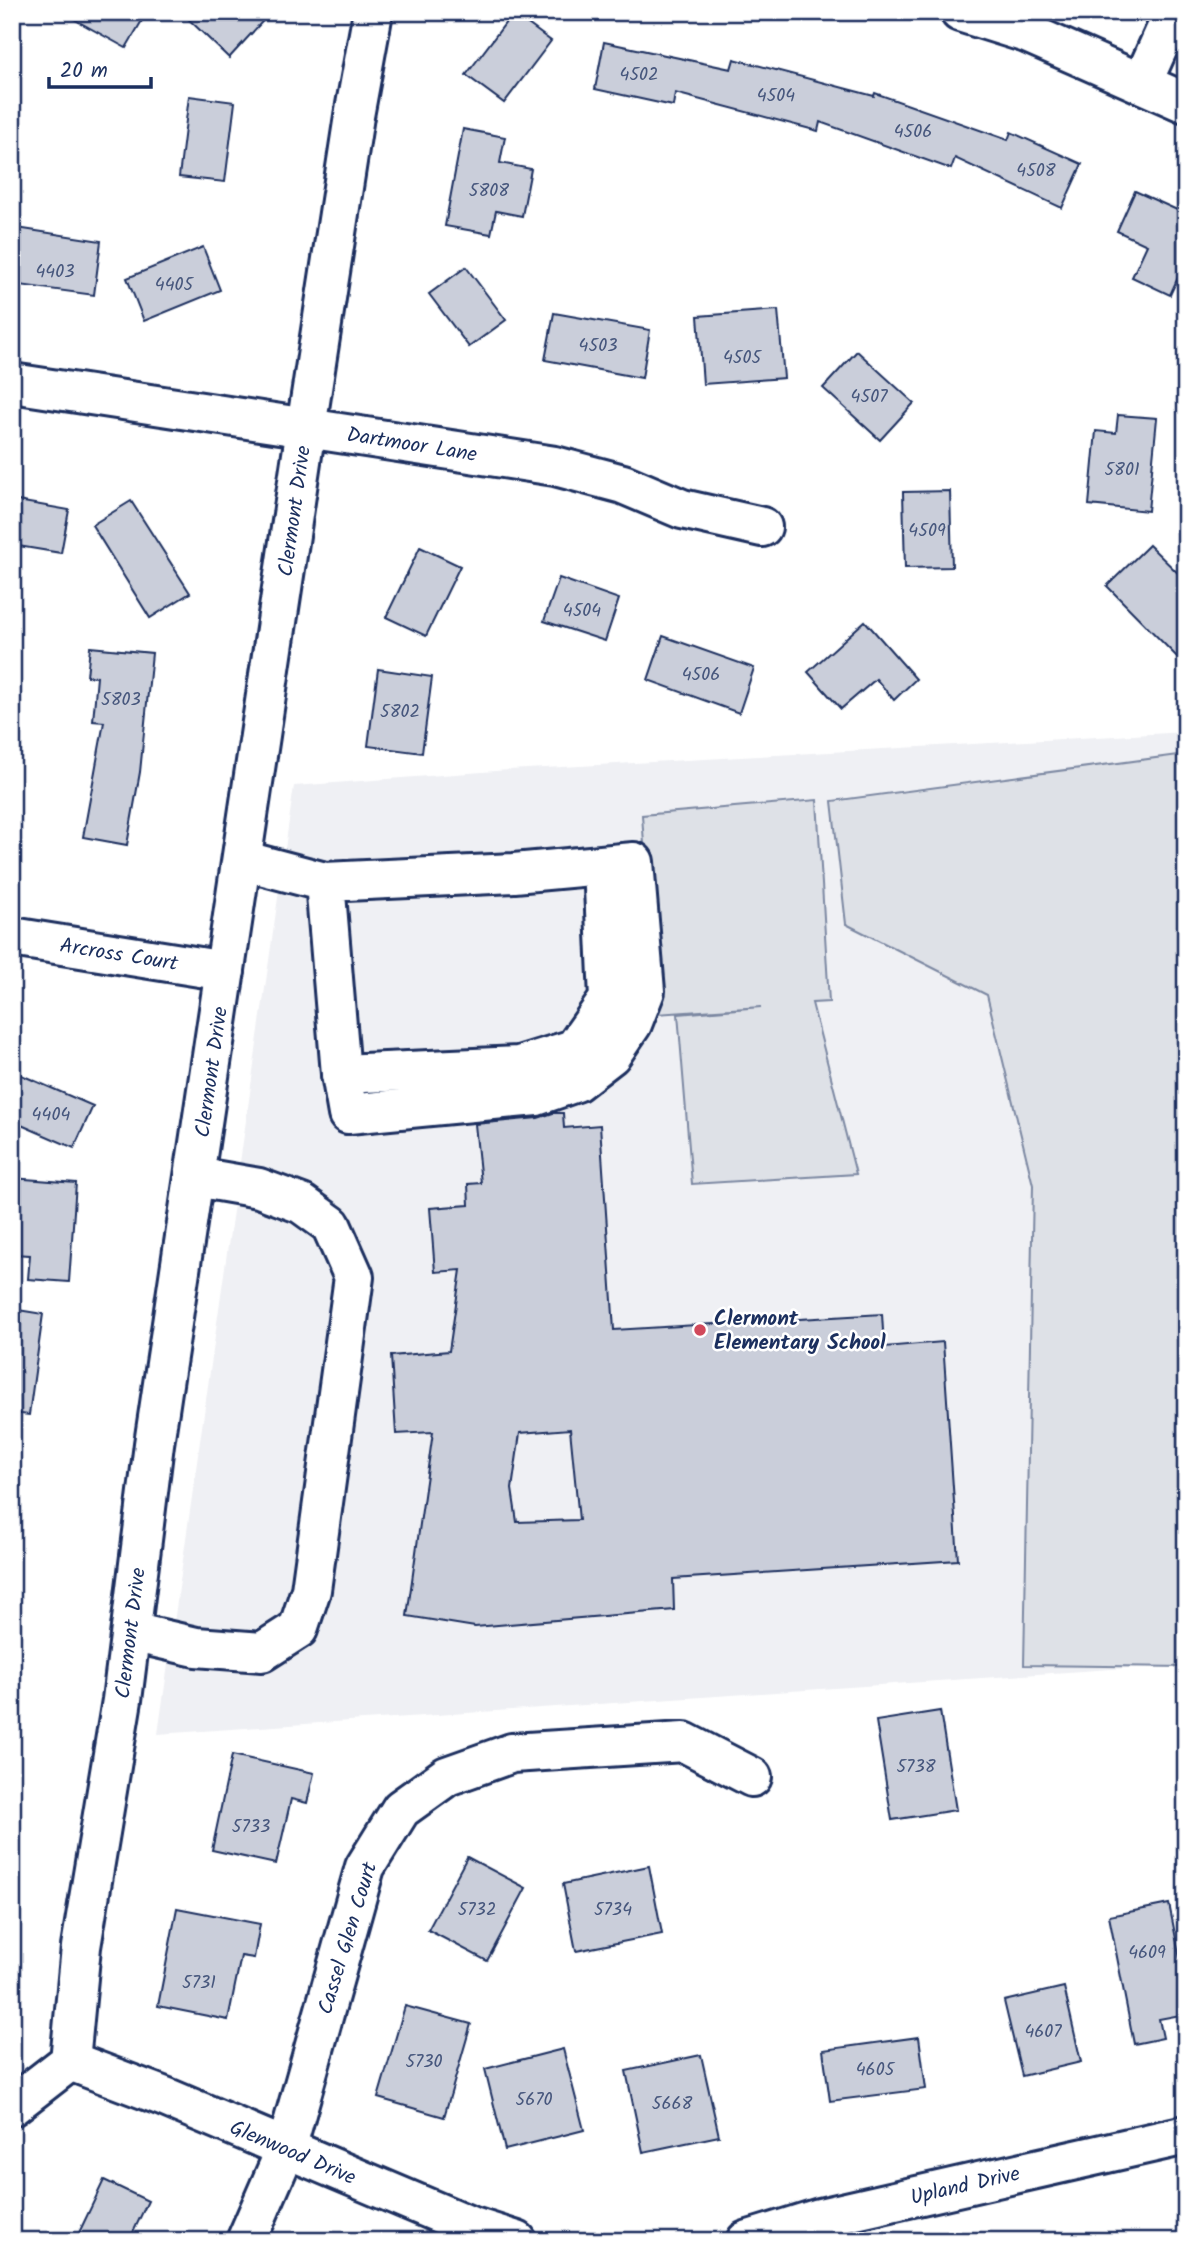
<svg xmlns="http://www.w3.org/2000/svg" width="1198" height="2253" viewBox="0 0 1198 2253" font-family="Kalam,sans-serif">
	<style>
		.built { fill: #eff0f4 }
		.green { fill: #dee1e7; stroke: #7c88a2; stroke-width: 2 }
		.building { fill: #caceda; stroke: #1b2f5e; stroke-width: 2; fill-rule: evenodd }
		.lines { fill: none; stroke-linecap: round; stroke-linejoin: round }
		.minor-casing { stroke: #1b2f5e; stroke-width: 44 }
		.minor { stroke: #fff; stroke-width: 38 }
		.poi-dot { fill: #d1495b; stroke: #fff; stroke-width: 2.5 }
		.labels { text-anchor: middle; stroke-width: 5; stroke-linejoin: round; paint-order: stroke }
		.number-label { font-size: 18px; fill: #47577d }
		.street-label { font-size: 21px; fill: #1b2f5e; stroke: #fff }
		.poi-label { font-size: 21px; font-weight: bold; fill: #1b2f5e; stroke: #fff; text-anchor: start }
	</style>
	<rect width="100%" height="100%" fill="#fff"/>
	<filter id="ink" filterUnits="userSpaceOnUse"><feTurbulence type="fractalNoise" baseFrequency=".0143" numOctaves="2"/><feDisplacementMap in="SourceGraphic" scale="14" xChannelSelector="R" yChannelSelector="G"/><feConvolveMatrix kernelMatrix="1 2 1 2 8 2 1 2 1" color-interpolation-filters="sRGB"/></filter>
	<g filter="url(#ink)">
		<path class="built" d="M 1186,732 L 1186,1664 L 158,1734 L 294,786 L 509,770 Z"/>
		<g class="green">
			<path d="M 1186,754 L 1186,1667 L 1024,1665 L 1033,1185 L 987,995 L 846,924 L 832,801 Z"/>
			<path d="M 817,800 L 829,1002 L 812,1003 L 856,1174 L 692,1184 L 678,1014 L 761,1007 L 656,1014 L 642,815 Z"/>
		</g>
		<g class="building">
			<path d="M 61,12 L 147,12 L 126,48 Z"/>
			<path d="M 181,12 L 271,12 L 229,58 Z"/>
			<path d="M 513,13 L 551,41 L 504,103 L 466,75 Z"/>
			<path d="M 604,42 L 731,69 L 734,59 L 874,96 L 875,93 L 1008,140 L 1011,132 L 1082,164 L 1062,208 L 955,158 L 951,169 L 820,122 L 818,131 L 675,93 L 673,106 L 595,89 Z"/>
			<path d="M 189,96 L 235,102 L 225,182 L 179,177 Z"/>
			<path d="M 463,129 L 505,137 L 500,163 L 531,169 L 522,216 L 496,211 L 491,234 L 445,226 Z"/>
			<path d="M 1135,191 L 1186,214 L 1186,260 L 1170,295 L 1132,277 L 1147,245 L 1117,231 Z"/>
			<path d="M 17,228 L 101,241 L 94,295 L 12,284 Z"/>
			<path d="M 203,247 L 220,290 L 144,321 L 127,278 Z"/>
			<path d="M 466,267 L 506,320 L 469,347 L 429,294 Z"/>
			<path d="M 778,310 L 784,378 L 703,384 L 698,316 Z"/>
			<path d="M 554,313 L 650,330 L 642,378 L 545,360 Z"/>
			<path d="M 857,351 L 914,403 L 880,440 L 823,388 Z"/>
			<path d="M 1118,415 L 1157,418 L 1148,511 L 1089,505 L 1096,431 L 1116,433 Z"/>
			<path d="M 950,491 L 952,567 L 905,568 L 903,492 Z"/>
			<path d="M 12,500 L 69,510 L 61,553 L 12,545 Z"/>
			<path d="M 131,501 L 190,593 L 150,618 L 92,525 Z"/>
			<path d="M 1149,545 L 1186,581 L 1186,666 L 1107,586 Z"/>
			<path d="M 420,547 L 460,566 L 426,636 L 386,617 Z"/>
			<path d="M 559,578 L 619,599 L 605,641 L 544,621 Z"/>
			<path d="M 865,621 L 916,679 L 894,700 L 876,679 L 841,709 L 808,672 Z"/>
			<path d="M 663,636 L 754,668 L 739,713 L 648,680 Z"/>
			<path d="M 90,647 L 152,653 L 140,772 L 127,845 L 83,837 L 104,722 L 93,721 L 97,677 L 87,676 Z"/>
			<path d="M 378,669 L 432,677 L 422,753 L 368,746 Z"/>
			<path d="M 19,1074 L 93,1106 L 74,1148 L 12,1121 L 12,1089 Z"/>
			<path d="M 553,1113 L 563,1113 L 564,1128 L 600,1125 L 614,1330 L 882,1314 L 884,1347 L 943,1342 L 958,1560 L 673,1579 L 674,1610 L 475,1627 L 407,1616 L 433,1432 L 396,1434 L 391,1356 L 449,1351 L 461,1270 L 435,1272 L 430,1208 L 469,1205 L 468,1184 L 481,1183 L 475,1124 L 538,1118 ZM 570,1429 L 579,1520 L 517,1522 L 512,1489 L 520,1433 Z"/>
			<path d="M 12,1178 L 76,1183 L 69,1282 L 28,1279 L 30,1255 L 12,1254 Z"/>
			<path d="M 12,1309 L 43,1314 L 29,1415 L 12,1413 Z"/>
			<path d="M 940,1711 L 956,1810 L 892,1820 L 876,1721 Z"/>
			<path d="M 232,1755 L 314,1773 L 307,1803 L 291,1799 L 276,1864 L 212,1850 Z"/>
			<path d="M 467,1857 L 526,1888 L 487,1961 L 428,1930 Z"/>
			<path d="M 649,1866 L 662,1934 L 576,1951 L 563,1884 Z"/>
			<path d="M 1169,1904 L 1186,1988 L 1186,2014 L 1159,2019 L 1163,2038 L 1134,2044 L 1109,1916 Z"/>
			<path d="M 177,1908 L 260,1924 L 254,1958 L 241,1956 L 228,2020 L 158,2006 Z"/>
			<path d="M 1064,1987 L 1081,2062 L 1022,2076 L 1004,2001 Z"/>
			<path d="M 405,2006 L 471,2024 L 444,2117 L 378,2098 Z"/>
			<path d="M 919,2037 L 926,2089 L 830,2101 L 823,2050 Z"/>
			<path d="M 563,2049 L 584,2130 L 505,2150 L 485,2069 Z"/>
			<path d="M 701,2055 L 719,2136 L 643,2152 L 626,2071 Z"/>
			<path d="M 104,2180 L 148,2201 L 129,2241 L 75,2241 Z"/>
		</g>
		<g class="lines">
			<defs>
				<g id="minor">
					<path d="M 960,12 L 1027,33 L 1186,103"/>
					<path d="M 1142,83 L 1174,12"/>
					<path d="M 12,383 L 555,466 L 623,484 L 682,509 L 762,527"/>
					<path d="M 242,860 L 325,882 L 341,1074 L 348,1114 L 536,1096 L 576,1082 L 611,1055 L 632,1024 L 645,991 L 634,862 L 514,873 L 325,882"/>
					<path d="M 12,937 L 225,971"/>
					<path d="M 341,1074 L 519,1066 L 574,1049 L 609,999 L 603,866"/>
					<path d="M 131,1632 L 196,1647 L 262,1652 L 298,1629 L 311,1590 L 354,1277 L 331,1225 L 302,1204 L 259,1188 L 196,1177"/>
					<path d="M 70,2061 L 165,2097 L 470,2226 L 517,2241"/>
					<path d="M 12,2106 L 70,2061 L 81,1947 L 122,1700 L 154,1444 L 306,428 L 354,116 L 373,12"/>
					<path d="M 246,2241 L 286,2149 L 365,1867 L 401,1809 L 447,1776 L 512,1753 L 684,1742 L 752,1777"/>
					<path d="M 746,2241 L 820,2218 L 1186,2135"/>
				</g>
			</defs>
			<use href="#minor" class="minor-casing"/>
			<use href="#minor" class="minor"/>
		</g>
	</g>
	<circle class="poi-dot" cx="700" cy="1330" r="7"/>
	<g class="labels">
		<g class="number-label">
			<text x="639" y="80">4502</text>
			<text x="776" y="101">4504</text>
			<text x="913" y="137">4506</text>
			<text x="1036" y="176">4508</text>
			<text x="489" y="196">5808</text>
			<text x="55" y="277">4403</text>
			<text x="174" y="290">4405</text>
			<text x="598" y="351">4503</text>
			<text x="742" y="363">4505</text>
			<text x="869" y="402">4507</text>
			<text x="1122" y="475">5801</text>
			<text x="927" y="536">4509</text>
			<text x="582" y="616">4504</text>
			<text x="701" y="680">4506</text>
			<text x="121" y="705">5803</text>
			<text x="400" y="717">5802</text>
			<text x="51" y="1120">4404</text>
			<text x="916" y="1772">5738</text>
			<text x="251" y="1832">5733</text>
			<text x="477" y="1915">5732</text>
			<text x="613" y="1915">5734</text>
			<text x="1147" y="1958">4609</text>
			<text x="199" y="1988">5731</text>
			<text x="1043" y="2037">4607</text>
			<text x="424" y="2067">5730</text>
			<text x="875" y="2075">4605</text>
			<text x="534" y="2105">5670</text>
			<text x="672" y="2109">5668</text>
		</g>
		<g class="street-label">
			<text transform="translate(412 444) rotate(9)" y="7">Dartmoor Lane</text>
			<text transform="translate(294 511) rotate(-82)" y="7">Clermont Drive</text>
			<text transform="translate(119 954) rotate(9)" y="7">Arcross Court</text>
			<text transform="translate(211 1072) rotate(-82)" y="7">Clermont Drive</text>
			<text transform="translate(130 1633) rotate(-83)" y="7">Clermont Drive</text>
			<text transform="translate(347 1938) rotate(-73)" y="7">Cassel Glen Court</text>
			<text transform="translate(293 2152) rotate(23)" y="7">Glenwood Drive</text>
			<text transform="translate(965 2185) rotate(-13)" y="7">Upland Drive</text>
		</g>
		<g class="poi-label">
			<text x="714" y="1325">Clermont<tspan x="714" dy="24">Elementary School</tspan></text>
		</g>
	</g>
	<rect width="1198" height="2253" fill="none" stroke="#fff" stroke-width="42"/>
	<rect x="21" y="21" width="1156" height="2211" fill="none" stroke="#1b2f5e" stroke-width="2.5" filter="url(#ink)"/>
	<path d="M49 77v10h102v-10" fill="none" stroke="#1b2f5e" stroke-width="3.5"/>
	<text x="60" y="77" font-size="21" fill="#1b2f5e" stroke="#ffffff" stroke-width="5" paint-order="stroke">20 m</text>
</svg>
